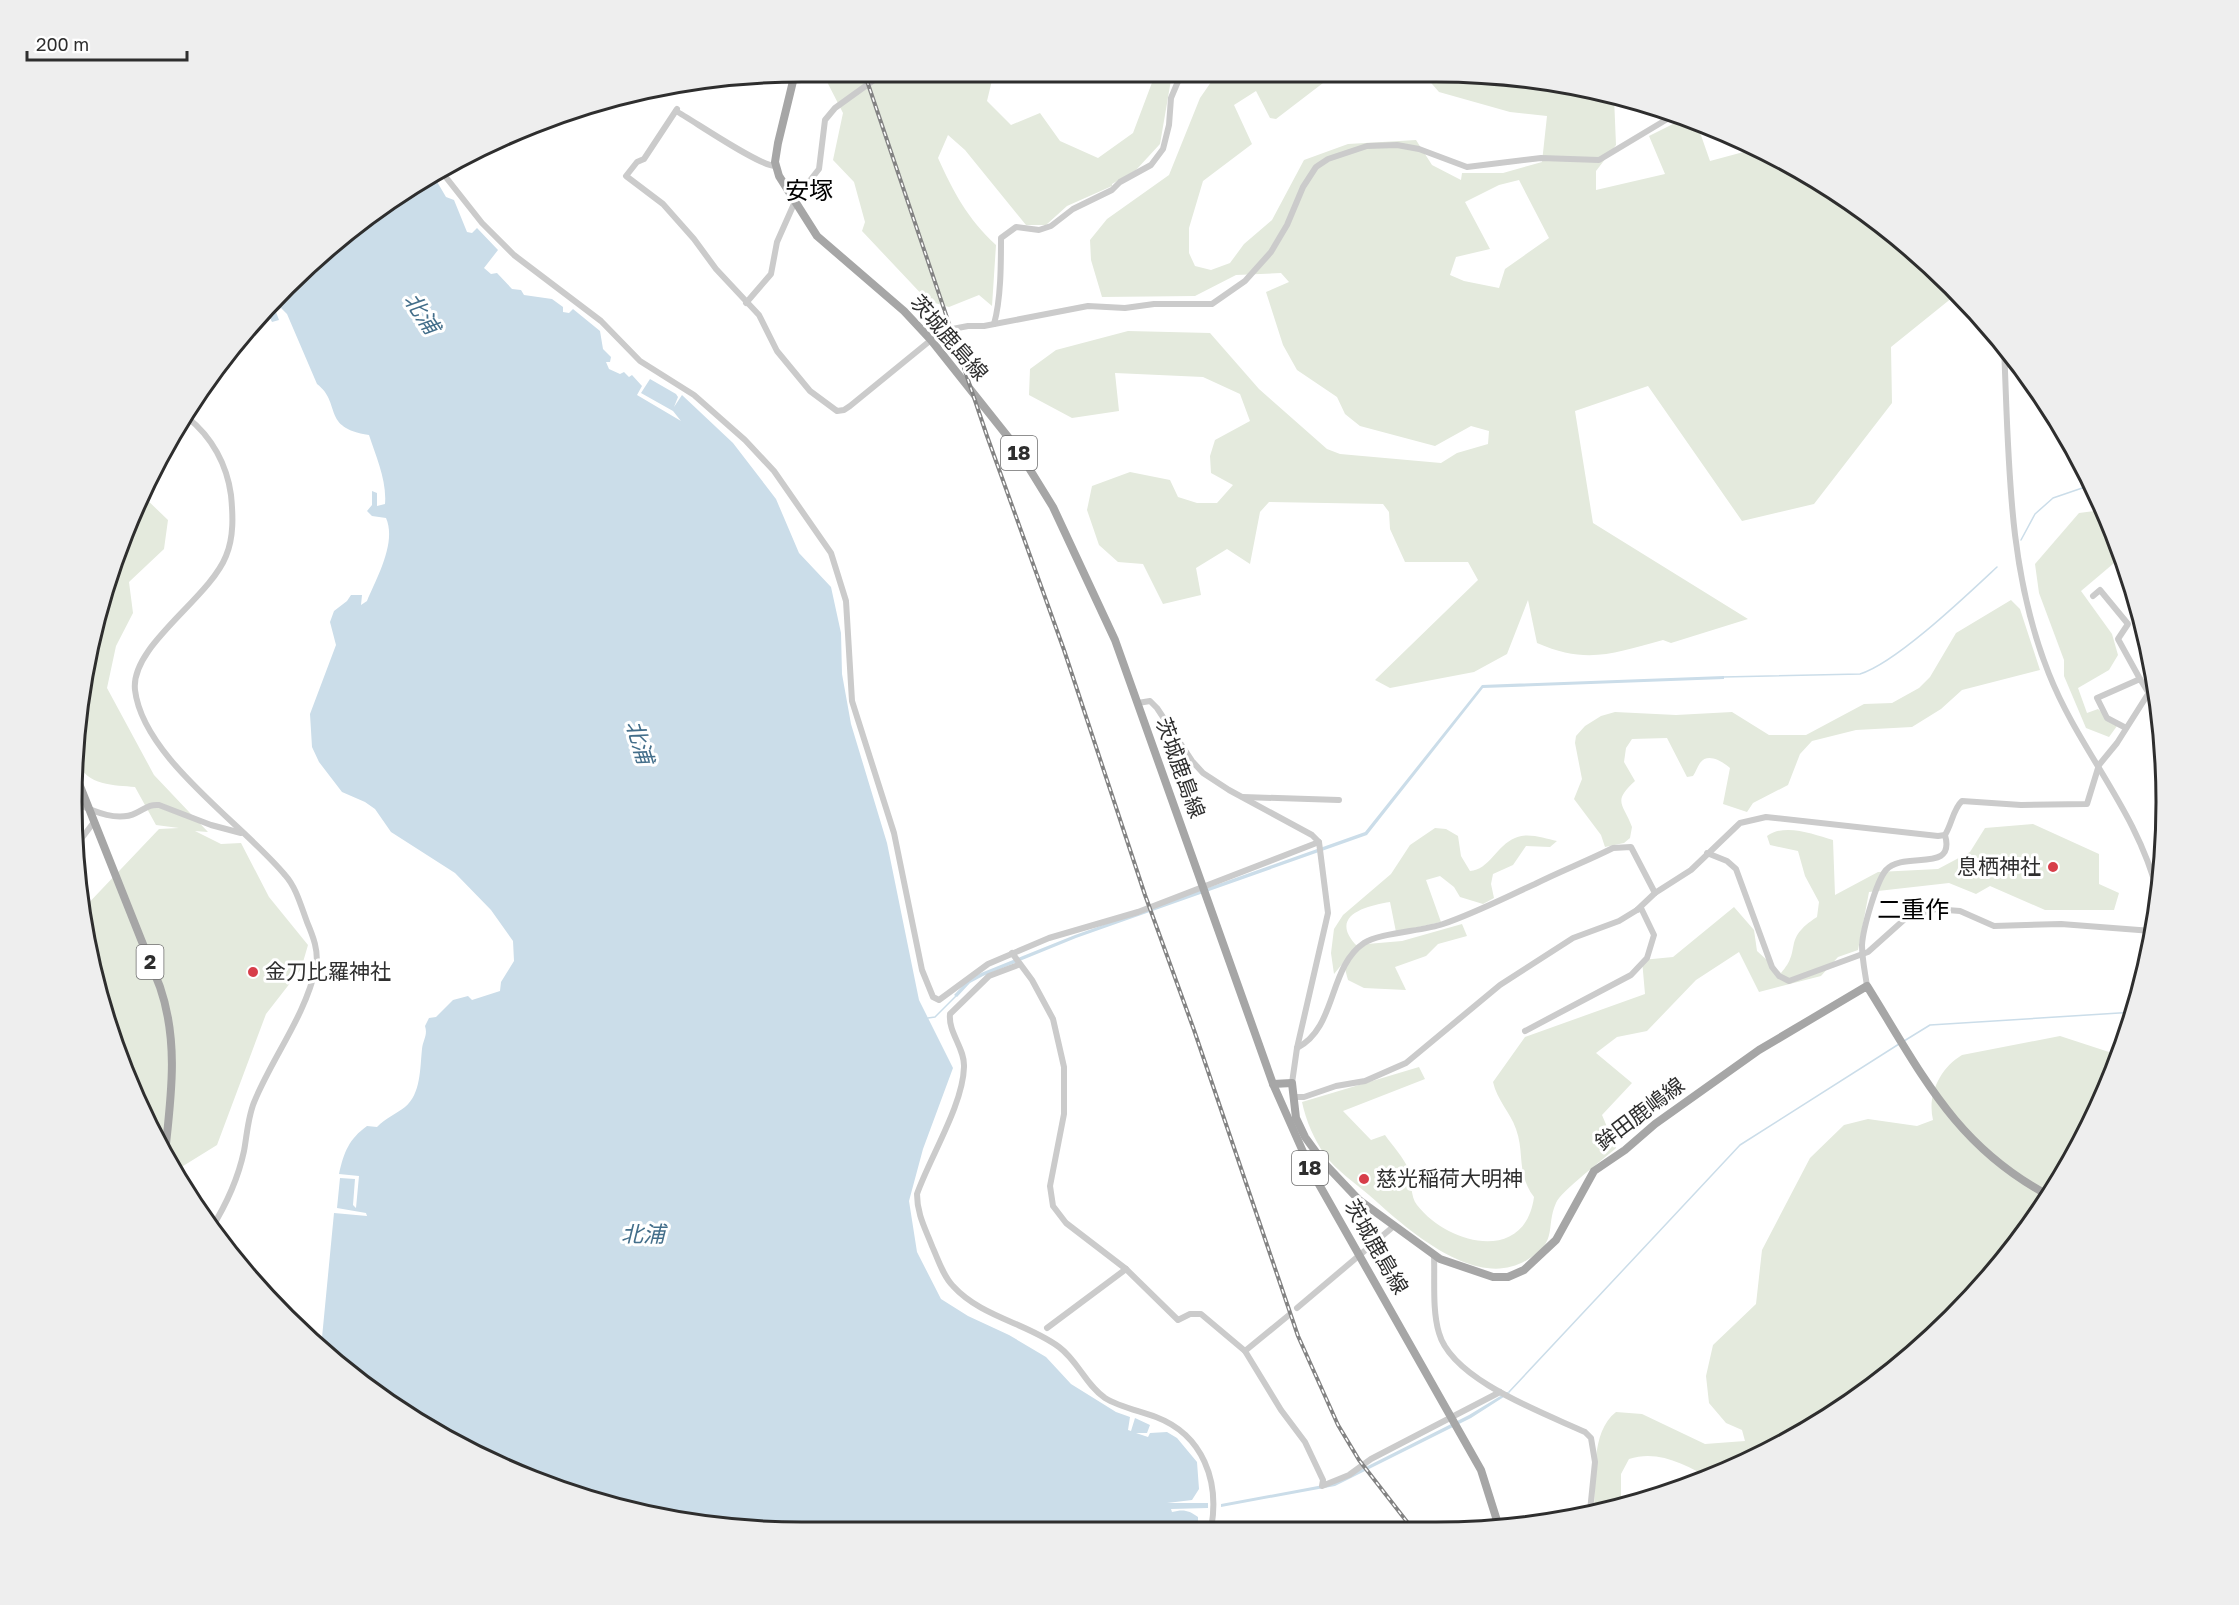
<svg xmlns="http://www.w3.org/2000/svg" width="2239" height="1605" viewBox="0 0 2239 1605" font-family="'Golos Text','Noto Sans JP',sans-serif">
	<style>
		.green { fill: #e4eadd; fill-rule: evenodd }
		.water { fill: #cbdde9 }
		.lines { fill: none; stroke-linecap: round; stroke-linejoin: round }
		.stream { stroke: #cbdde9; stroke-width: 1.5 }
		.minor { stroke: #cbcbcb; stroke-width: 6 }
		.major { stroke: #a6a6a6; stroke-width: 8 }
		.rail-casing { stroke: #838383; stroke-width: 4 }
		.rail { stroke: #fff; stroke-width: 1.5; stroke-dasharray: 4.5; stroke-linecap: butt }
		.poi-dot { fill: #d73e4a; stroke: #fff; stroke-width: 2 }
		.labels { text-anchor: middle; stroke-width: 6; stroke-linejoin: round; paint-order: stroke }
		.shield { fill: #fff; stroke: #6d6d6d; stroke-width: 1.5 }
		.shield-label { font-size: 20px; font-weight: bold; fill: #2e2e2e }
		.street-label { font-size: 21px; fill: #2e2e2e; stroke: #fff }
		.poi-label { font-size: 21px; fill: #2e2e2e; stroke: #fff; text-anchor: start }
		.water-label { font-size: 22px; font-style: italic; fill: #436e8a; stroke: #fff }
		.quarter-label { font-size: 24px; fill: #000; stroke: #fff }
		.rim { fill: none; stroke: #2e2e2e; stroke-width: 3 }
	</style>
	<rect width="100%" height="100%" fill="#fff"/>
	<g class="green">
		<path d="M 822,72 L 994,72 L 987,101 L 1011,125 L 1040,113 L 1060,141 L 1098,158 L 1133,133 L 1156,72 L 1176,72 L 1171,80 L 1160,144 L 1136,170 L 1112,184 L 1112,186 L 1067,206 L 1046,225 L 1026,225 L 965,150 L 948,135 L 938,158 C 954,193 967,218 996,245 L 992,306 L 979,295 L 949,307 L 928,301 L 862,231 L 865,222 L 854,182 L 833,160 L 843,113 Z"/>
		<path d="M 1218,72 L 1330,72 L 1323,83 L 1276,119 L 1270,118 L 1256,91 L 1234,105 L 1252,144 L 1203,181 L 1189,228 L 1189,253 L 1195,266 L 1211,270 L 1230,263 L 1244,244 L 1272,220 L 1304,160 L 1348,144 L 1416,140 L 1432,165 L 1461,180 L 1462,173 L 1503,173 L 1542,162 L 1547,116 L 1510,112 L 1439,92 L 1425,76 L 1425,72 L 1437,72 L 1579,86 L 1614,97 L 1616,145 L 1596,171 L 1596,190 L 1665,174 L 1649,136 L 1685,118 L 1696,121 L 1710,161 L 1751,150 L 1754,146 C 1829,183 1899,234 1958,293 L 1891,347 L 1892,403 L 1814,504 L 1742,521 L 1648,386 L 1575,411 L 1593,523 L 1748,619 L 1671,643 L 1663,640 C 1613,653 1588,665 1537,643 L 1528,600 L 1507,654 L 1474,672 L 1390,688 L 1375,680 L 1478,580 L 1468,562 L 1405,562 L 1390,529 L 1389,512 L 1383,504 L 1269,502 L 1260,512 L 1250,564 L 1227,549 L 1196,568 L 1201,595 L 1163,604 L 1143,564 L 1118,562 L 1099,545 L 1087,510 L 1092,486 L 1130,472 L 1170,480 L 1178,497 L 1197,503 L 1217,503 L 1233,485 L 1211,473 L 1210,456 L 1215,440 L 1250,421 L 1240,394 L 1203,377 L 1115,373 L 1119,411 L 1072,418 L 1029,395 L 1030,369 L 1056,350 L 1128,331 L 1210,333 L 1259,389 L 1327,449 L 1340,454 L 1441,463 L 1457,453 L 1488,444 L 1489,431 L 1471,426 L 1435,446 L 1360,426 L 1345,414 L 1337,397 L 1297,370 L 1283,345 L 1266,292 L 1289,282 L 1281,273 L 1236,275 L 1195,296 L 1102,297 L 1091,260 L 1090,240 L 1107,219 L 1169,175 L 1200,98 ZM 1519,180 L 1549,238 L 1505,269 L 1499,288 L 1464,281 L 1450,275 L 1456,257 L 1490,249 L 1465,202 L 1499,185 Z"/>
		<path d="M 142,495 L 168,520 L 164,549 L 129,582 L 133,613 L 116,646 L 107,688 L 154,775 L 208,832 L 195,831 L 221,844 L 241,843 L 269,897 L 308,945 L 301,969 L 266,1014 L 217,1145 L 175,1171 L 128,1082 L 82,910 L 159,829 L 179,828 L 156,825 L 135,787 C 115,785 86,786 78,762 L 78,707 L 97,613 Z"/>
		<path d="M 2102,510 L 2127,566 L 2120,558 L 2081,591 L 2112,634 L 2118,655 L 2109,670 L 2078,688 L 2087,713 L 2098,709 L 2117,726 L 2109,737 L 2086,728 L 2064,676 L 2064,660 L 2039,593 L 2035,564 L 2079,513 Z"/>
		<path d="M 2011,600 L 2020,609 L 2040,670 L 1962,690 L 1941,709 L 1912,727 L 1856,730 L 1812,741 L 1800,754 L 1788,785 L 1753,803 L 1747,812 L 1723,804 L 1730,768 C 1723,762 1708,752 1700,763 C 1697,767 1696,772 1693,776 L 1687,777 L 1667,738 L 1632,739 L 1626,748 L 1624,762 L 1635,781 C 1612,802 1623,803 1632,827 L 1630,838 L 1624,843 L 1605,847 L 1601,835 L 1574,799 L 1582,779 L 1575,743 L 1576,736 L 1585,726 L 1601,716 L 1615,712 L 1676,715 L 1732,712 L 1769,735 L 1806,735 L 1864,704 L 1892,703 L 1919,688 L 1930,677 L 1956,633 Z"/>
		<path d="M 2033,824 L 2099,854 L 2099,884 L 2119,893 L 2114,910 L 2045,910 L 1990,886 L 1976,894 L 1949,883 L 1869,892 L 1858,950 L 1838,957 L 1821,976 L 1759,992 L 1739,952 L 1696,980 L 1647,1031 L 1617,1037 L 1596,1053 L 1632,1083 L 1602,1115 L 1616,1148 C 1605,1158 1561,1191 1556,1203 C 1545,1228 1559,1241 1527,1260 C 1475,1292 1405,1227 1369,1195 C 1355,1183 1336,1170 1325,1155 C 1314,1139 1306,1121 1302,1102 L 1419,1067 L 1425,1079 L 1343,1111 L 1371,1140 L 1385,1135 C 1392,1145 1404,1158 1409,1170 C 1412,1180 1410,1197 1417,1205 C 1448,1245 1525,1264 1534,1197 C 1516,1173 1525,1154 1516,1129 C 1510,1112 1497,1100 1493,1082 L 1525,1037 L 1645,994 L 1642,960 L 1673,957 L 1734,907 L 1754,930 L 1757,951 L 1781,973 C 1803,949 1781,940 1817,917 L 1819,902 L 1805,876 L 1798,851 L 1770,845 L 1767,836 C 1785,823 1813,834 1833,840 L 1835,895 L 1878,872 L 1938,869 L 1970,852 L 1985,828 Z"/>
		<path d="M 1435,828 L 1446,829 L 1458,836 L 1461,856 L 1470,871 C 1489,870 1497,845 1515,838 C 1527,832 1544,838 1557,841 L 1550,847 L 1526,846 L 1513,865 L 1493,874 L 1491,884 L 1494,898 L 1483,904 L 1460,897 L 1454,887 L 1440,876 L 1426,880 L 1441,922 L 1396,932 L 1390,902 C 1365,906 1328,916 1357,946 L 1334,974 L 1331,953 L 1334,929 L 1343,915 L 1391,874 L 1410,845 Z"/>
		<path d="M 1462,924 L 1467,936 L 1438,944 L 1426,956 L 1395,967 L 1406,990 L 1364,988 L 1348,980 L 1345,969 L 1350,956 L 1367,944 L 1402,941 Z"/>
		<path d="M 2060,1036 L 2109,1052 L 2116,1061 L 2092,1126 L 2016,1247 L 1918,1352 L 1802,1435 L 1716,1477 L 1712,1479 C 1686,1465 1658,1449 1629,1459 L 1621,1474 L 1621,1503 L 1594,1510 C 1596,1480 1590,1432 1616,1412 L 1642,1414 L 1705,1444 L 1745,1441 L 1742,1430 L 1726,1423 L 1709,1403 L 1706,1376 L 1713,1345 L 1756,1304 L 1762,1250 L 1810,1158 L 1844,1125 L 1868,1119 L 1917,1126 L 1933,1120 C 1927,1095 1940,1068 1962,1055 Z"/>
	</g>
	<g class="water">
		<path d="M 432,177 L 434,180 L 432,180 L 436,180 L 446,197 L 454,200 L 467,232 L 472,233 L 477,228 L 498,250 L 484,268 L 491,274 L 497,273 L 512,289 L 521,290 L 524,295 L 552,299 L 563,307 L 563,312 L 569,313 L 573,309 L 600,331 L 603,349 L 611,357 L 610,362 L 606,362 L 609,369 L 620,374 L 624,372 L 629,377 L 632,375 L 642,386 L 637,395 L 681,421 L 673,411 L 641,393 L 650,379 L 676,394 L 678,397 L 674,407 L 682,395 L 733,443 L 776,499 L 799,553 L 831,587 L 841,633 L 842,674 L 851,724 L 887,843 L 919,1000 L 953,1068 L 923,1149 L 909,1201 L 917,1252 L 941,1299 L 968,1316 L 1009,1335 L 1046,1357 L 1071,1384 L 1116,1412 L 1130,1417 L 1128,1430 L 1131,1431 L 1135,1418 L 1150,1425 L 1147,1433 L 1136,1433 L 1148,1437 L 1150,1433 L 1167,1432 L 1177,1438 L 1197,1462 L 1199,1489 L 1192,1500 L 1167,1503 L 1208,1503 L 1208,1508 L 1171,1509 L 1172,1512 C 1183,1509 1189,1510 1198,1517 L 1198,1529 L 755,1531 L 614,1508 L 480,1458 L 358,1382 L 321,1348 L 334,1213 L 367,1216 L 366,1213 L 337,1208 L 340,1178 L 355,1179 L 353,1205 L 356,1208 L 359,1176 L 339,1174 C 344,1152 349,1139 367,1126 L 377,1127 C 386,1118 396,1114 405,1107 C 421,1094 420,1068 422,1049 C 423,1040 428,1035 425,1026 L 429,1018 L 436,1017 L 453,1000 L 468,996 L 472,1000 L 500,991 L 501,982 L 514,961 L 513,941 L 491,910 L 455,873 L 391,832 L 375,809 L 365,802 L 342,792 L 319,762 L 312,747 L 310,714 L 336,645 L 330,622 L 334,611 L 347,601 L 351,595 L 362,595 L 361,605 L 367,601 C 376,579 397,543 386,518 L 372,516 L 367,511 L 372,505 L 372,491 L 377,493 L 377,506 L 385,504 C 387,480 376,457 369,435 C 321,428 342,403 317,384 L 287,314 L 281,308 L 276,312 L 279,320 L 272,322 L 266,310 L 397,195 Z"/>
		<path d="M 1724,676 L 1724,679 L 1483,688 L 1367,835 L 1076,938 L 983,976 L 970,983 L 957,997 L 954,995 L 968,980 L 981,973 L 1075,935 L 1365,832 L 1482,685 Z"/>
		<path d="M 1507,1392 L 1510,1393 L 1471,1418 L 1335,1486 L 1221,1507 L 1221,1504 L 1334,1483 L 1469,1415 Z"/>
	</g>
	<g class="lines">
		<g class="stream">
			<path d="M 2021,540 L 2035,514 L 2053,498 L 2091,485"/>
			<path d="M 1723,677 L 1860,674 C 1896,663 1967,595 1997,567"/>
			<path d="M 928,1018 L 935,1017 L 956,996"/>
			<path d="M 1904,1041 L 1930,1025 L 2135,1012"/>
			<path d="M 1509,1392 L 1740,1145 L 1899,1044"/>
		</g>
		<g class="minor">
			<path d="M 677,109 L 644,159 L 637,162 L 626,176 L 663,204 L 694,239 L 716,269 L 759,315 L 777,351 L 810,391 L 837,411 L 844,410 L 850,406 L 942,331 L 968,326 L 984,326 L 1088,306 L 1125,308 L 1154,304 L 1212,304 L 1245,281 L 1271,252 L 1287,225 L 1303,187 L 1316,167 L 1328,159 L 1367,146 L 1397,145 L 1419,149 L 1467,167 L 1541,158 L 1599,160 L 1674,115"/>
			<path d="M 676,111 C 694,121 762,168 776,166"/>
			<path d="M 1754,146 L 1754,149"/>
			<path d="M 441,171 L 482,223 L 514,255 L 601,321 L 640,361 L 694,395 L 745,440 L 774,471 L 831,553 L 846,601 L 852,701 L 894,833 L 922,970 L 933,997 L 939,1000 L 988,964 L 1049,938 L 1138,912 L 1319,842"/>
			<path d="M 746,303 L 771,274 L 777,242 L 797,197 L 819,169 L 825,120 L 835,108 L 885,72"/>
			<path d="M 994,324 C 1001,299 1001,264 1001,238 L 1016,227 L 1039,230 L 1051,226 L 1073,209 L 1112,190 L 1120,182 L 1151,165 L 1163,149 L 1169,125 L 1171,98 L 1182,72"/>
			<path d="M 2004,347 C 2009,458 2007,570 2049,674 C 2080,752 2137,810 2158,894"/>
			<path d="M 188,418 C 212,437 227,465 231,495 C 233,515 234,537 226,556 C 209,599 130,646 135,690 C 143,758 243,824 285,875 C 296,887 301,906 307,922 C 313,936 319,951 316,967 C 305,1016 274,1055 255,1100 C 248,1115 247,1135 244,1151 C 238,1179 226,1205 211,1229"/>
			<path d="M 2093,596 L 2100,590 L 2128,624 L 2118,639 L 2140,679"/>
			<path d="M 1138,703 L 1150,701 L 1157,708 L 1192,761 L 1203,773 L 1229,790 L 1312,835 L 1319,842 L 1328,913 L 1297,1048 L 1292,1083"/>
			<path d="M 2126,728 L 2107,718 L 2097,698 L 2140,679 L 2148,692"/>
			<path d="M 1243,797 L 1339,800"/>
			<path d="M 78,804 C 95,812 118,822 136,813 C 145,809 149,804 159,805 L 211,825 L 241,833"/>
			<path d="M 78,843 L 94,822"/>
			<path d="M 1707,853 L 1727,861 L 1736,869 L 1772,967 L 1779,976 L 1789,981 L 1868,952 L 1906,918 L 1934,909 L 1960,911 L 1994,926 L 2061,924 L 2152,931"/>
			<path d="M 1012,953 L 1032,980 L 1053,1019 L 1064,1067 L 1064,1114 L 1050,1186 L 1053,1206 L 1066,1223 L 1126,1269 L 1178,1320 L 1190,1314 L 1201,1314 L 1245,1351 L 1281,1410 L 1305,1442 L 1323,1480 L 1322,1486 L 1349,1475 L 1371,1459 L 1500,1392"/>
			<path d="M 1018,965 L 989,976 L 950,1014 C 948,1033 965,1048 964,1067 C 963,1105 930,1157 917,1194 C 917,1214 925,1228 932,1246 C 938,1259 943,1276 953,1286 C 981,1317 1027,1323 1059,1347 C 1078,1361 1085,1384 1105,1398 C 1119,1407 1140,1411 1156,1417 C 1203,1435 1220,1481 1211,1529"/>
			<path d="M 1867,986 C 1865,972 1862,959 1862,945 C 1863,929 1876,882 1886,870 C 1904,850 1956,874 1945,835 C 1952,824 1953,809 1962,801 L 2021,805 L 2087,804 L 2099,765 L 2117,743 L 2155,683"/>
			<path d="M 1525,1031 L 1631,975 L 1647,958 L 1654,935 L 1641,908 L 1637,910"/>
			<path d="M 1297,1048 C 1337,1028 1328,967 1364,943 C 1379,933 1423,931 1443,924 C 1475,913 1504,898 1535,884 C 1561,871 1587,861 1613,848 L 1631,847 L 1655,893"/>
			<path d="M 1293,1097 L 1304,1097 L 1336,1086 L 1365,1081 L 1406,1063 L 1500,985 L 1573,938 L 1619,921 L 1637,910 L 1655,893 L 1691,870 L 1740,823 L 1766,817 L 1938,836 L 1945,835"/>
			<path d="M 1434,1255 C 1435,1280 1432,1310 1439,1333 C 1452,1380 1544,1413 1585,1432 L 1591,1438 L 1595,1462 L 1590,1511"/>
			<path d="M 1297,1308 L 1394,1226"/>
			<path d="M 1047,1328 L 1126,1269"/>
			<path d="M 1245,1351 L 1289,1315"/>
		</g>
		<g class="major">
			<path d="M 795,73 L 778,143 L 775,162 L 779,176 L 817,236 L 904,311 L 931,340 L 1016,447 L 1053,507 L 1115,640 L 1273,1084 L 1312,1172 L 1481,1470 L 1499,1527"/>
			<path d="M 78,781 L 160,987 C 179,1042 171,1097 165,1153"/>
			<path d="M 1273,1084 L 1292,1083 L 1296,1118 L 1305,1137 L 1324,1163 L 1359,1200 L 1440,1259 L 1493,1277 L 1508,1277 L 1524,1270 L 1556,1240 L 1594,1171 L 1625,1150 L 1655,1124 L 1759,1050 L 1867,986 C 1921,1072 1954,1145 2048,1195"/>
		</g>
		<defs>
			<path id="rail" d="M 864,72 L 987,436 L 1064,650 L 1145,895 L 1194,1030 L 1298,1336 L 1338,1425 L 1359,1460 L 1411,1527"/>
		</defs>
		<use href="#rail" class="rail-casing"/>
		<use href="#rail" class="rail"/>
	</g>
	<g class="poi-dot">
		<circle cx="2053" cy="867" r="6"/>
		<circle cx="253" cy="972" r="6"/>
		<circle cx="1364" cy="1179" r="6"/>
	</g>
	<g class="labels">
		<g class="shield">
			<rect x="1001" y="436" width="36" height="34" rx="4.5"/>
			<rect x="136.5" y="945" width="27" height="34" rx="4.5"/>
			<rect x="1292" y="1151" width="36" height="34" rx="4.5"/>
		</g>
		<g class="shield-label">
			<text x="1019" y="460">18</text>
			<text x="150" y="969">2</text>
			<text x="1310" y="1175">18</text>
		</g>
		<g class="street-label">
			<text transform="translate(949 338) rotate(49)" y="7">茨城鹿島線</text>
			<text transform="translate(1180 768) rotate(70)" y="7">茨城鹿島線</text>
			<text transform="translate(1640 1114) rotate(-37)" y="7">鉾田鹿嶋線</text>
			<text transform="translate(1376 1247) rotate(60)" y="7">茨城鹿島線</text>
		</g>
		<g class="poi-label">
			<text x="2041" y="874" text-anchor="end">息栖神社</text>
			<text x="265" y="979">金刀比羅神社</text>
			<text x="1376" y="1186">慈光稲荷大明神</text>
		</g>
		<g class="water-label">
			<text transform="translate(422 313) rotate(56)" y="8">北浦</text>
			<text transform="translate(640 742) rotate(73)" y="8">北浦</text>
			<text x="643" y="1242">北浦</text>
		</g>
		<g class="quarter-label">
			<text x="809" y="199">安塚</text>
			<text x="1913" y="918">二重作</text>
		</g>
	</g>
	<path d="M0 0H2239V1605H0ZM802 82H1436A720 720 0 0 1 2156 802V802A720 720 0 0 1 1436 1522H802A720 720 0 0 1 82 802V802A720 720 0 0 1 802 82Z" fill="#eee" fill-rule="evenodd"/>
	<path class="rim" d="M802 82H1436A720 720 0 0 1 2156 802V802A720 720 0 0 1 1436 1522H802A720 720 0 0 1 82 802V802A720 720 0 0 1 802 82Z"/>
	<path d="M27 51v9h160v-9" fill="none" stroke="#2e2e2e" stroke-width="3"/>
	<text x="36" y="51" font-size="18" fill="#2e2e2e" stroke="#ffffff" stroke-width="4.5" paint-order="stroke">200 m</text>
</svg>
